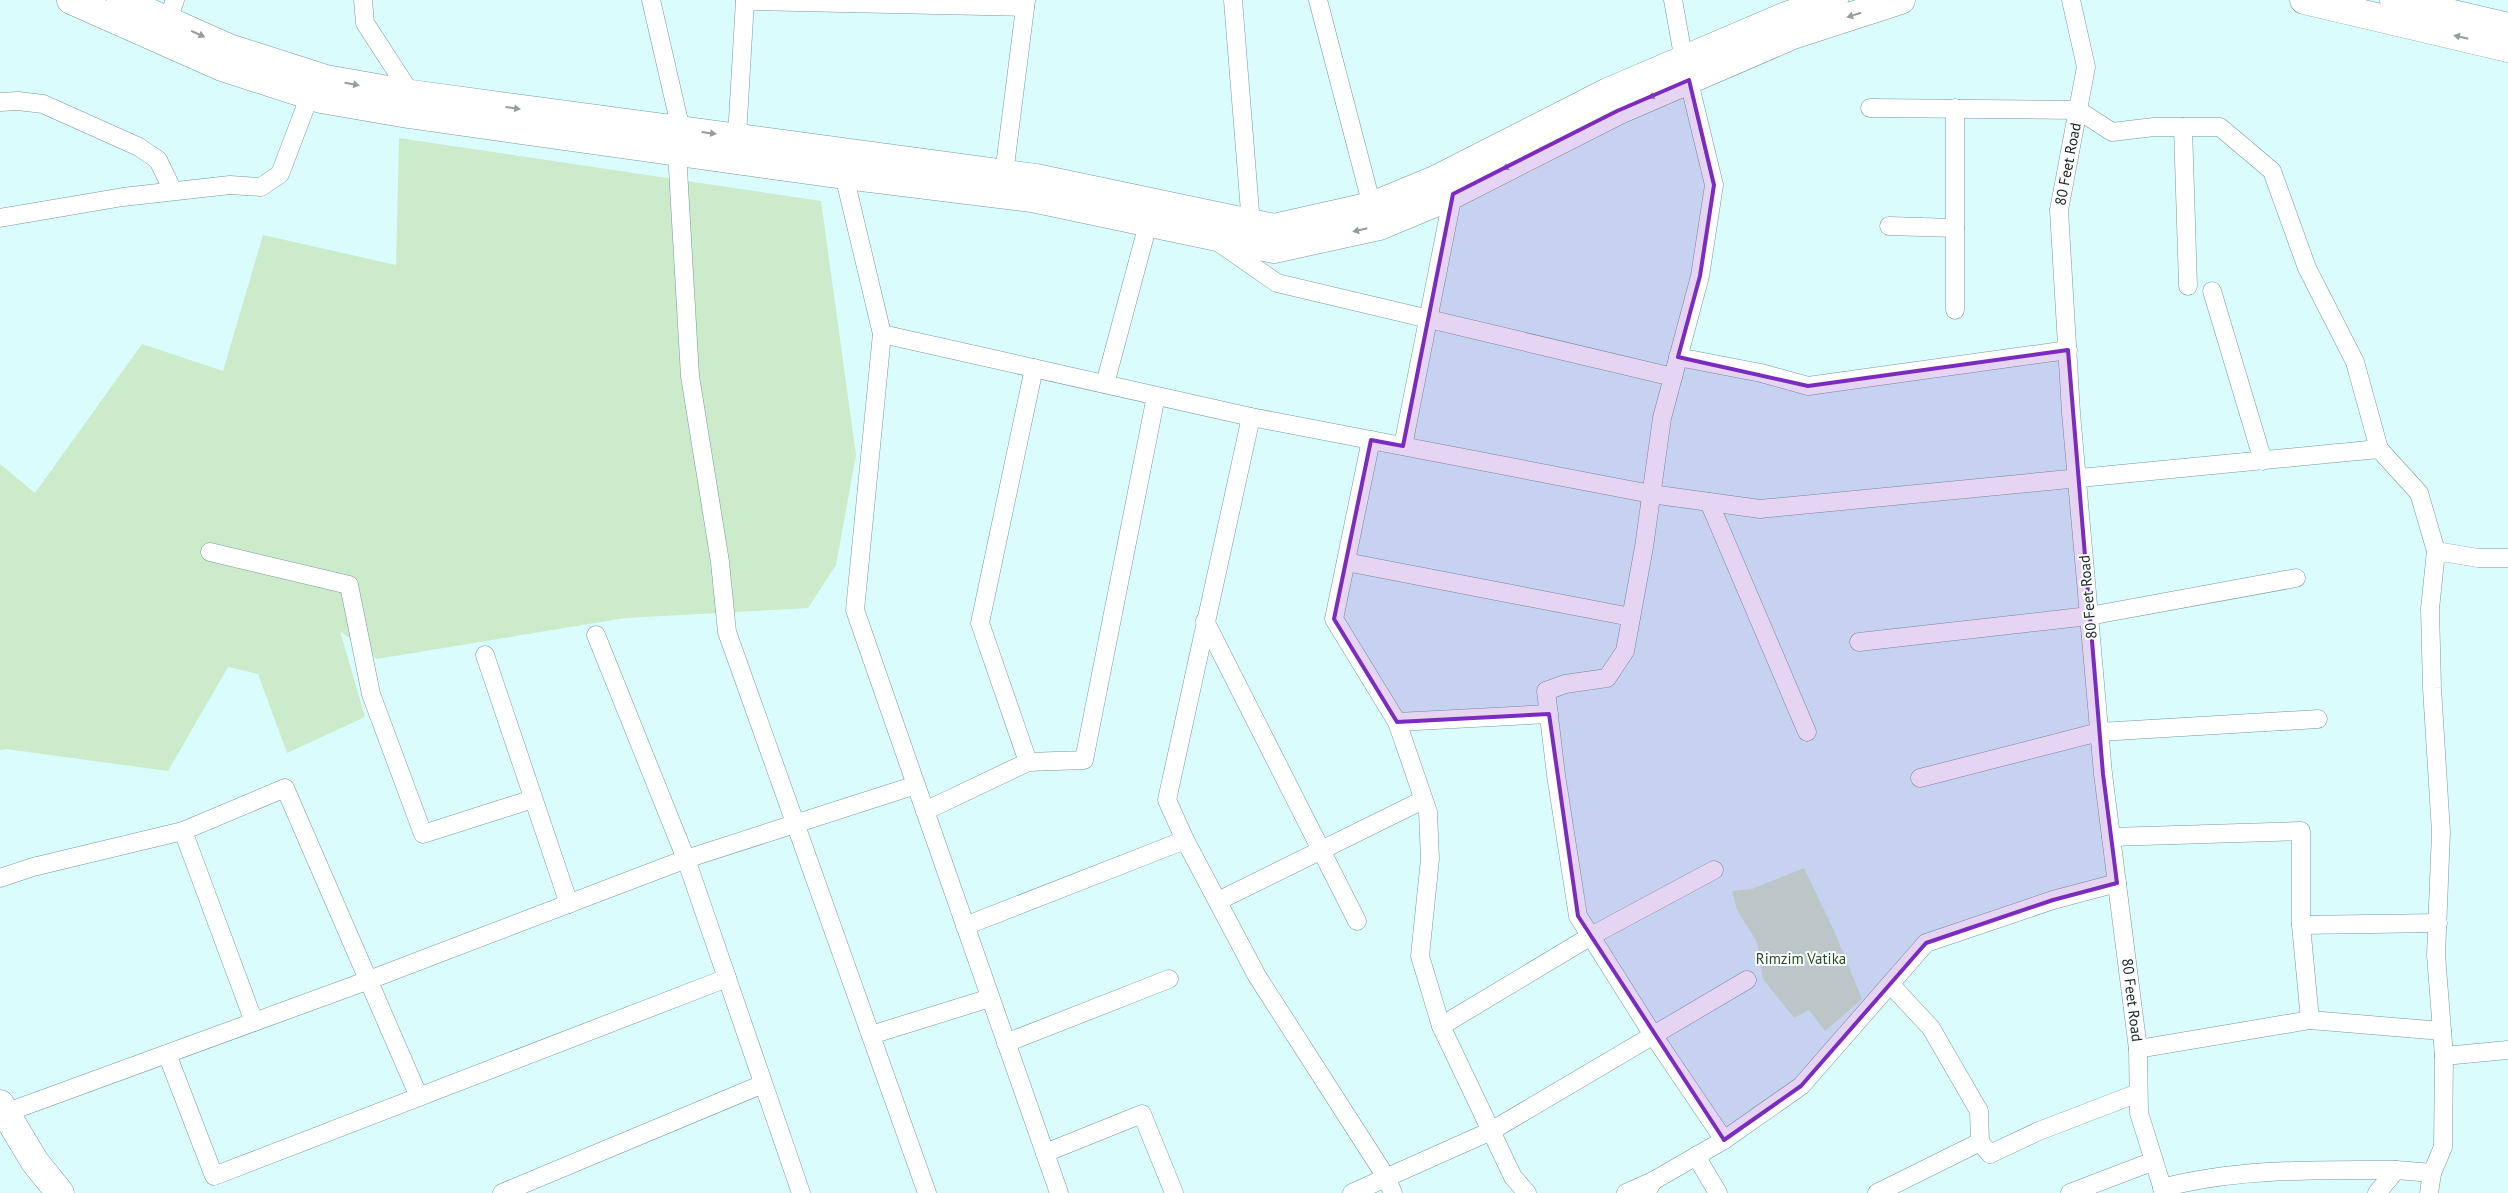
<svg xmlns="http://www.w3.org/2000/svg" width="2508" height="1193" viewBox="0 0 2508 1193" font-family="'PT Sans',sans-serif">
	<style>
		.green { fill: #ccebca }
		.lines { fill: none; stroke-linecap: round; stroke-linejoin: round }
		.street-casing { stroke: #799899; stroke-width: 19 }
		.highway-casing { stroke: #799899; stroke-width: 29 }
		.street { stroke: #fff; stroke-width: 18 }
		.highway { stroke: #fff; stroke-width: 28 }
		.oneway { fill: #979c9c }
		.marked { fill: #7b2cbf; fill-opacity: 0.2; stroke: #7b2cbf; stroke-width: 4; stroke-linejoin: round }
		.labels { text-anchor: middle; stroke-width: 4; stroke-linejoin: round; paint-order: stroke }
		.street-label { font-size: 15px; fill: #172424; stroke: #fff }
		.park-label { font-size: 15px; fill: #204e20; stroke: #fff }
	</style>
	<rect width="100%" height="100%" fill="#dafcfd"/>
	<g class="green">
		<path d="M 399,138 L 821,201 L 856,455 L 836,565 L 808,608 L 625,618 L 377,659 L 340,631 L 365,717 L 287,753 L 258,674 L 228,667 L 168,771 L 6,749 L 0,750 L 0,464 L 35,493 L 142,344 L 223,371 L 263,235 L 396,265 Z"/>
		<path d="M 1804,868 L 1836,935 L 1862,999 L 1825,1031 L 1809,1010 L 1794,1018 L 1763,979 L 1757,942 L 1737,910 L 1732,891 L 1752,889 Z"/>
	</g>
	<g class="lines">
		<defs>
			<g id="street">
				<path d="M 363,0 L 365,23 L 411,94"/>
				<path d="M 651,0 L 681,130"/>
				<path d="M 1233,0 L 1251,224"/>
				<path d="M 1318,0 L 1372,206"/>
				<path d="M 1673,0 L 1684,61 L 1714,185 L 1700,276 L 1662,418 L 1644,547 L 1625,651 L 1607,678 L 1565,684 L 1546,691 L 1556,775 L 1578,916 L 1653,1035 L 1724,1140 L 1801,1086 L 1926,943 L 2053,900 L 2117,883"/>
				<path d="M 2071,0 L 2086,67 L 2059,210 L 2071,413 L 2103,774 L 2138,1049 L 2139,1113 L 2164,1193"/>
				<path d="M 745,1 L 1025,7"/>
				<path d="M 164,30 L 175,0"/>
				<path d="M 0,102 L 18,101 L 43,104 L 139,147 L 158,160 L 173,191"/>
				<path d="M 1870,108 L 2078,110 L 2112,132 L 2154,127 L 2220,127 L 2272,171 L 2307,268 L 2355,362 L 2379,449 L 2419,493 L 2436,551"/>
				<path d="M 1955,108 L 1955,310"/>
				<path d="M 2183,127 L 2188,286"/>
				<path d="M 737,137 L 745,0"/>
				<path d="M 677,152 L 690,376 L 720,562 L 727,632 L 927,1193"/>
				<path d="M 846,167 L 844,175 L 882,334 L 1251,417 L 1651,494 L 1760,509 L 2379,449"/>
				<path d="M 1004,174 L 1026,0"/>
				<path d="M 0,218 L 123,197 L 230,185 L 261,187 L 280,174 L 310,95"/>
				<path d="M 1889,226 L 1955,228"/>
				<path d="M 1218,242 L 1277,283 L 1673,377"/>
				<path d="M 2212,291 L 2263,461"/>
				<path d="M 1678,357 L 1761,373 L 1808,386 L 2068,350"/>
				<path d="M 1105,384 L 1148,224"/>
				<path d="M 1251,417 L 1167,800 L 1185,840 L 1257,976 L 1386,1177 L 1393,1193"/>
				<path d="M 1371,440 L 1334,619 L 1397,722 L 1549,714"/>
				<path d="M 1403,446 L 1453,194"/>
				<path d="M 1709,502 L 1807,732"/>
				<path d="M 210,552 L 349,585 L 371,694 L 423,834 L 533,799"/>
				<path d="M 1346,562 L 1631,617"/>
				<path d="M 1205,621 L 1357,921"/>
				<path d="M 596,635 L 686,859 L 801,1193"/>
				<path d="M 1859,642 L 2089,616 L 2296,578"/>
				<path d="M 485,655 L 569,904"/>
				<path d="M 1397,722 L 1428,812 L 1430,859 L 1420,956 L 1441,1026 L 1513,1177 L 1527,1193"/>
				<path d="M 1028,762 L 980,623 L 1034,368"/>
				<path d="M 1920,778 L 2099,732 L 2318,719"/>
				<path d="M 916,785 L 1059,1193"/>
				<path d="M 925,811 L 1028,762 L 1084,760 L 1156,396"/>
				<path d="M 2111,837 L 2301,831 L 2301,925 L 2438,923"/>
				<path d="M 0,878 L 33,867 L 183,831"/>
				<path d="M 1218,901 L 1423,800"/>
				<path d="M 2301,925 L 2310,1020"/>
				<path d="M 965,926 L 1185,840"/>
				<path d="M 1890,984 L 1931,1028 L 1979,1111 L 1980,1142"/>
				<path d="M 254,1022 L 183,831 L 285,788 L 419,1097"/>
				<path d="M 1441,1026 L 1591,936 L 1714,870"/>
				<path d="M 871,1035 L 990,998"/>
				<path d="M 1006,1043 L 1169,979"/>
				<path d="M 2138,1049 L 2310,1020 L 2442,1031"/>
				<path d="M 167,1054 L 214,1176 L 727,978"/>
				<path d="M 2444,1056 L 2508,1050"/>
				<path d="M 5,1113 L 369,980 L 686,859 L 916,785 L 855,610 L 882,334"/>
				<path d="M 1045,1153 L 1142,1114 L 1174,1193"/>
				<path d="M 1696,1156 L 1718,1193"/>
				<path d="M 2396,1170 L 2432,1173 L 2443,1147 L 2444,1056 L 2436,955 L 2441,832 L 2432,688 L 2430,609 L 2436,551 L 2478,558 L 2508,558"/>
				<path d="M 2162,1188 C 2238,1168 2317,1170 2396,1170 L 2377,1193"/>
				<path d="M 502,1193 L 763,1084"/>
				<path d="M 1352,1193 L 1491,1131 L 1747,980"/>
				<path d="M 1626,1193 L 1653,1181"/>
				<path d="M 1646,1193 L 1653,1181 L 1724,1140"/>
				<path d="M 1877,1193 L 1980,1142 L 1990,1154 L 2039,1131 L 2138,1093"/>
				<path d="M 2070,1193 L 2154,1161"/>
				<path d="M 2429,1193 L 2432,1173"/>
			</g>
			<g id="highway">
				<path d="M 71,0 L 222,67 L 321,99 L 408,114 L 844,175 L 1032,198 L 1274,249 L 1379,226 L 1444,199 L 1617,111 L 1793,35 L 1901,0"/>
				<path d="M 121,0 L 229,48 L 326,79 L 411,94 L 1036,178 L 1274,228 L 1372,206 L 1435,180 L 1608,92 L 1786,16 L 1834,0"/>
				<path d="M 2304,0 L 2508,48"/>
				<path d="M 2394,0 L 2508,27"/>
				<path d="M 0,1104 L 35,1162 L 60,1193"/>
			</g>
		</defs>
		<use href="#street" class="street-casing"/>
		<use href="#highway" class="highway-casing"/>
		<use href="#street" class="street"/>
		<use href="#highway" class="highway"/>
	</g>
	<defs><path id="oneway-solid" d="M-6-.8H1V-3.2L6.5 0L1 3.2V.8H-6Z" transform="scale(1.25)"/></defs>
	<g class="oneway">
		<use href="#oneway-solid" transform="translate(1854 15) rotate(162)"/>
		<use href="#oneway-solid" transform="translate(198 34) rotate(24)"/>
		<use href="#oneway-solid" transform="translate(2461 37) rotate(-167)"/>
		<use href="#oneway-solid" transform="translate(352 84) rotate(10)"/>
		<use href="#oneway-solid" transform="translate(1655 95) rotate(157)"/>
		<use href="#oneway-solid" transform="translate(513 108) rotate(8)"/>
		<use href="#oneway-solid" transform="translate(709 133) rotate(7)"/>
		<use href="#oneway-solid" transform="translate(1509 166) rotate(153)"/>
		<use href="#oneway-solid" transform="translate(1360 230) rotate(167)"/>
	</g>
	<path class="marked" d="M 1689,80 L 1714,185 L 1700,276 L 1678,357 L 1808,386 L 2068,350 L 2103,774 L 2117,883 L 2053,900 L 1926,943 L 1801,1086 L 1724,1140 L 1578,916 L 1549,714 L 1397,722 L 1334,619 L 1371,440 L 1403,446 L 1453,194 L 1617,111 Z"/>
	<g class="labels">
		<g class="street-label">
			<text transform="translate(2068 164) rotate(-79)" y="5">80 Feet Road</text>
			<text transform="translate(2088 597) rotate(-95)" y="5">80 Feet Road</text>
			<text transform="translate(2132 1000) rotate(83)" y="5">80 Feet Road</text>
		</g>
		<g class="park-label">
			<text x="1801" y="964">Rimzim Vatika</text>
		</g>
	</g>
</svg>
